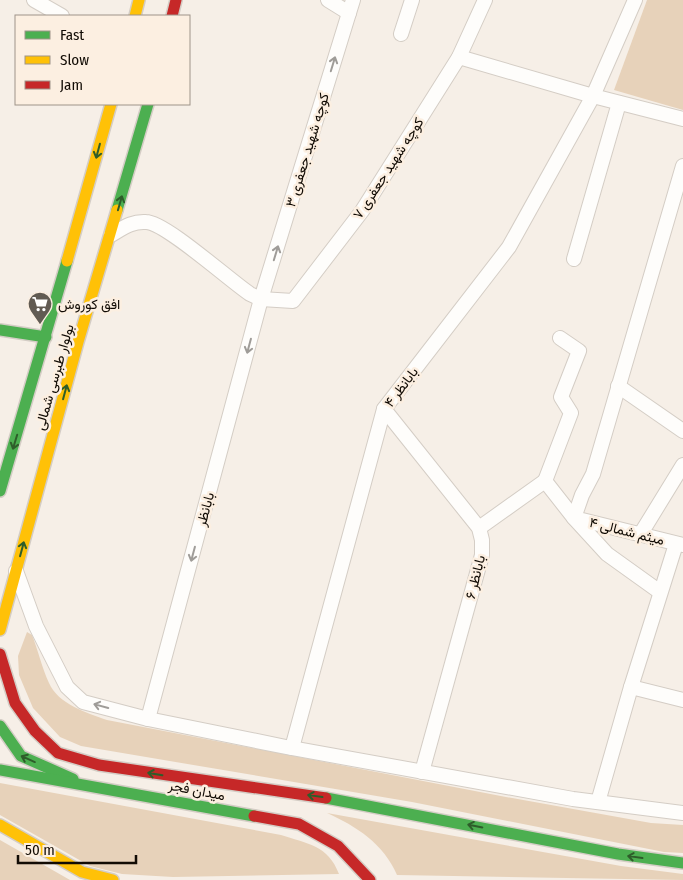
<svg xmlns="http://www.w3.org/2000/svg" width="683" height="880" viewBox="0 0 683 880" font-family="'Fira Sans Condensed',Vazirmatn,sans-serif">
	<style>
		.green { fill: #e7d2ba }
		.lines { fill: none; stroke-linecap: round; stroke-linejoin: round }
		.street-casing { stroke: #d4cdc5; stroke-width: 16 }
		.fast-casing { stroke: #d4cdc5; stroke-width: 14 }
		.slow-casing { stroke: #d4cdc5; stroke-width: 14 }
		.jam-casing { stroke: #d4cdc5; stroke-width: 14 }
		.street { stroke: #fefdfb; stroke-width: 14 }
		.fast { stroke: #4caf50; stroke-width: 11 }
		.slow { stroke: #ffc107; stroke-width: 11 }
		.jam { stroke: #c62828; stroke-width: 11 }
		.oneway { stroke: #9f9c98 }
		.oneway2 { stroke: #2e5d2a }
		.labels { text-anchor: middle; stroke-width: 5; stroke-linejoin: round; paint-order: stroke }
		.street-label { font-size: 14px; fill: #110b04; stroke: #fcefe1 }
		.poi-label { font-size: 14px; fill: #110b04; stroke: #fcefe1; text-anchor: start }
	</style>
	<rect width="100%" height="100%" fill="#f6efe7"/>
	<g class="green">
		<path d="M 647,0 L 683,0 L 683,110 L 614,90 Z"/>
		<path d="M 27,632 L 32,635 C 38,650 42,668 49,683 C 58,704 87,713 107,720 L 506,797 L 651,823 L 683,825 L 683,853 L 664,852 L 412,802 L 81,746 L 60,737 L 33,708 L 19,675 L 18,656 Z"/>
		<path d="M 0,783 L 281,835 C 308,844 328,845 339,874 L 173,877 L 122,874 L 90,866 L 0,815 Z"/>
		<path d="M 327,813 L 621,866 L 683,874 L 683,880 L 397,875 C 384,844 356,826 327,813 Z"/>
		<path d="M 0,840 L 70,880 L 0,880 Z"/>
	</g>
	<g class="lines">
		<defs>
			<g id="street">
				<path d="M 34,0 L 62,16"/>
				<path d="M 328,0 L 349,13"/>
				<path d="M 401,34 L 412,0"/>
				<path d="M 459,57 L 593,96 L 683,119"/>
				<path d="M 111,235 C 123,228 132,221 146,222 C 165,222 229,280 250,294 L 261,299 L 293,301 L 362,211 L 459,57 L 485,0"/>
				<path d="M 574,259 L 619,103"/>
				<path d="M 560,338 L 579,351 L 561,397 L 571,413 L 545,481 L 574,518 L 683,545"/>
				<path d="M 618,386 L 683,431"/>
				<path d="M 384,409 L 479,528 L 482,540 L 482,555 L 422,772"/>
				<path d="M 479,528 L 545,481"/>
				<path d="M 640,535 L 683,465"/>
				<path d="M 16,571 L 36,626 L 67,687 L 83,702 L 148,719 L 286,747 L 573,799 L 683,813"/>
				<path d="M 660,592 L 607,554 L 574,518 L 582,495 L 593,474 L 683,166"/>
				<path d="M 631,687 L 683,700"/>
				<path d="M 148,719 L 261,299 L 353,0"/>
				<path d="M 292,748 L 384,409 L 509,247 L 593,96 L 635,0"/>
				<path d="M 598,802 L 631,687 L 676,544"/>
			</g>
			<g id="fast">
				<path d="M 117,210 L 148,104"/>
				<path d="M 0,330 L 46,337"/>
				<path d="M 0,491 L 67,261"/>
				<path d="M 0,726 L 21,756 L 73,779"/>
				<path d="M 0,770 L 254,816"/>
				<path d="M 326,798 L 618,854 L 683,863"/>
			</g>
			<g id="slow">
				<path d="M 135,16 L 139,0"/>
				<path d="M 67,261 L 111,104"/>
				<path d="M 0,630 L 78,342 L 117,210"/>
				<path d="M 0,825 L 82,872 L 113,880"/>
			</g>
			<g id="jam">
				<path d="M 172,16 L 176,0"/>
				<path d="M 0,654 L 15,703 L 35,731 L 58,753 L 99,765 L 326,798"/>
				<path d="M 254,816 L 299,824 L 338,846 L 370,880"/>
			</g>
		</defs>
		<use href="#street" class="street-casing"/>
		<use href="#fast" class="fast-casing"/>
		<use href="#slow" class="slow-casing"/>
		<use href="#jam" class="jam-casing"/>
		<use href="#street" class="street"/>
		<use href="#fast" class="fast"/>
		<use href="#slow" class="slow"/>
		<use href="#jam" class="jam"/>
	</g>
	<defs><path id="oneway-shaft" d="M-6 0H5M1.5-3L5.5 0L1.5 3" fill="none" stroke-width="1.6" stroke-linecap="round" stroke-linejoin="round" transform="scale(1.25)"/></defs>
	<g class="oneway">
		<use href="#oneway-shaft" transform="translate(333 64) rotate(-73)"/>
		<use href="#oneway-shaft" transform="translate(276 253) rotate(-73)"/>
		<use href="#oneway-shaft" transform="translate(249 346) rotate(105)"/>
		<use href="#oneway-shaft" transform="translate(193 554) rotate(105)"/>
		<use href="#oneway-shaft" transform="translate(101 706) rotate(-165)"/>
	</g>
	<g class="oneway2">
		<use href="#oneway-shaft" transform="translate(98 151) rotate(105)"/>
		<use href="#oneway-shaft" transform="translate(120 203) rotate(-74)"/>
		<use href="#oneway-shaft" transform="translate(65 392) rotate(-75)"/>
		<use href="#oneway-shaft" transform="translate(15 442) rotate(107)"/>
		<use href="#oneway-shaft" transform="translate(22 549) rotate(-75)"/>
		<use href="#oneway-shaft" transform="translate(28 759) rotate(-156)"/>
		<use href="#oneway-shaft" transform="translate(155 774) rotate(-171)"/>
		<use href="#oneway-shaft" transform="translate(315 796) rotate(-172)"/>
		<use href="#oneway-shaft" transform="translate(475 826) rotate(-169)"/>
		<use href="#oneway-shaft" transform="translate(635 857) rotate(-172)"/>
	</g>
	<defs>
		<symbol id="supermarket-pin" viewBox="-11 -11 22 30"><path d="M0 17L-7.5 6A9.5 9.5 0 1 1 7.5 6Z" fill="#615b53" stroke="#fcefe1"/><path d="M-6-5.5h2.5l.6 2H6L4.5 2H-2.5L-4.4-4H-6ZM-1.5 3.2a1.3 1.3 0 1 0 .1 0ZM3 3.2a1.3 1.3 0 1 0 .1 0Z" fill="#fff"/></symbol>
	</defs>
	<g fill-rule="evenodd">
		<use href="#supermarket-pin" x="26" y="290" width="28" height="38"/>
	</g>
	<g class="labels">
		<g class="street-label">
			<text transform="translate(307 150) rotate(-73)" y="5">کوچه شهید جعفری ۳</text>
			<text transform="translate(388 168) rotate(-57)" y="5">کوچه شهید جعفری ۷</text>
			<text transform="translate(54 377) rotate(-74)" y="5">بولوار طبرسی شمالی</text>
			<text transform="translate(401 387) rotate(-53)" y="5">بابانظر ۴</text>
			<text transform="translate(205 509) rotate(-75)" y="5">بابانظر</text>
			<text transform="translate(627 531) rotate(14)" y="5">میثم شمالی ۴</text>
			<text transform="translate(475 577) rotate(-76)" y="5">بابانظر ۶</text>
			<text transform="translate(197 790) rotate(11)" y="5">میدان فجر</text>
		</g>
		<g class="poi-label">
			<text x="58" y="309">افق کوروش</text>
		</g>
	</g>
	<rect x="15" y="15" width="175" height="90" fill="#fcefe1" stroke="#9e9489"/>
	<rect x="25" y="31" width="25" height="8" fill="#4caf50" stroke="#9e9489"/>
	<text x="60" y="40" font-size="15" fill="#110b04">Fast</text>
	<rect x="25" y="56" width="25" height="8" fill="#ffc107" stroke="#9e9489"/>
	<text x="60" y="65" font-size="15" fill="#110b04">Slow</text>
	<rect x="25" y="81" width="25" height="8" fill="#c62828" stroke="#9e9489"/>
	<text x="60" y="90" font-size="15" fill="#110b04">Jam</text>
	<path d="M18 855v8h118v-8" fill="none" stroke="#110b04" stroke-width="2.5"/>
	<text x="25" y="855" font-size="15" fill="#110b04" stroke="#fcefe1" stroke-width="4" paint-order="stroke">50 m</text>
</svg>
